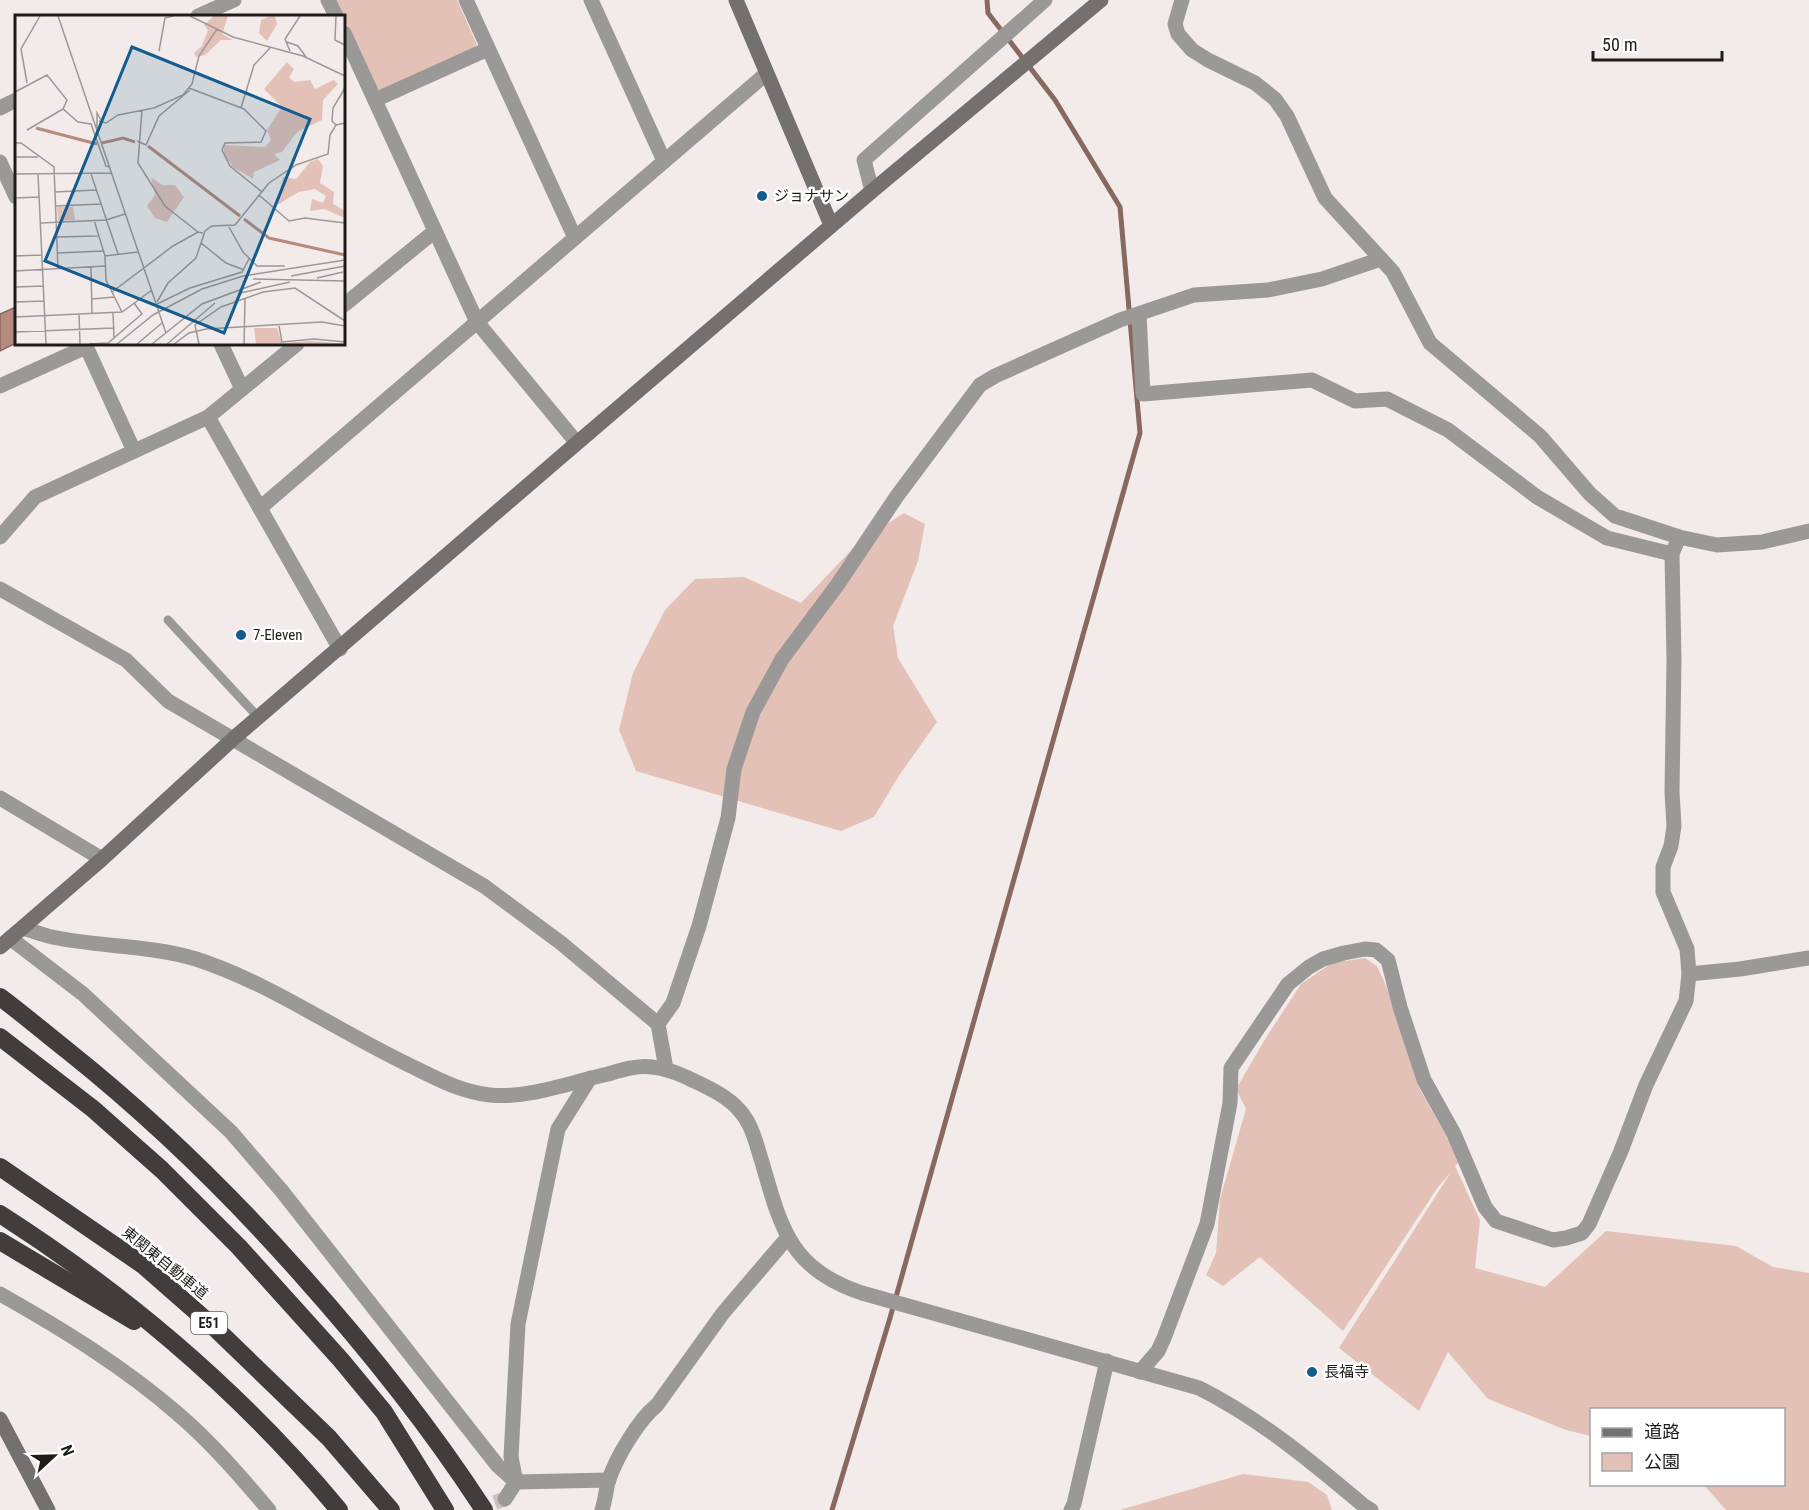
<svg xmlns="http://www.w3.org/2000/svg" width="1809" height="1510" viewBox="0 0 1809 1510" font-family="'Roboto Condensed','Noto Sans JP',sans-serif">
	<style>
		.green { fill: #e3c1b7 }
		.water { fill: #b68a7e; stroke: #886960; stroke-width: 1.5 }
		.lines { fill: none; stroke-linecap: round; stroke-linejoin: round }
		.stream { stroke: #886960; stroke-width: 5 }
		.street-tunnel { stroke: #c8c2c0; stroke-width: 15; stroke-dasharray: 15 8; stroke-linecap: butt }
		.lane { stroke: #9b9998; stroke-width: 9 }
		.street { stroke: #9b9998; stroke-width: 15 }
		.secondary { stroke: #74706f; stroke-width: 15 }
		.highway { stroke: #423d3b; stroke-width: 18 }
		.poi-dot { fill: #145b8f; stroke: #fff; stroke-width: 2 }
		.labels { text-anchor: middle; stroke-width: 5; stroke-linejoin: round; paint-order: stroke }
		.shield { fill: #fff; stroke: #62605f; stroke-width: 1.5 }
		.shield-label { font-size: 14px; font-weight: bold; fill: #1e1c1b }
		.poi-label { font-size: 15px; fill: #1e1c1b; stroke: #fff; text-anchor: start }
		.street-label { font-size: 15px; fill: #1e1c1b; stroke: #fff }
		.inset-river { fill: none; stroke: #b68a7e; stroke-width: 3 }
		.inset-road { fill: none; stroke: #9d9897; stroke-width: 1.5 }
		.view { fill: #145b8f; fill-opacity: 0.15; stroke: #145b8f; stroke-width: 3 }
		.inset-edge { fill: none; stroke: #1e1c1b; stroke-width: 3 }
	</style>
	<rect width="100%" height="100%" fill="#f2ebe9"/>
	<g class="green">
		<path d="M 336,0 L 457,0 L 477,45 L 473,51 L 385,92 L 375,88 Z"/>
		<path d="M 904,513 L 925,524 L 918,561 L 893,626 L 898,658 L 937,722 L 900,774 L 874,817 L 841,831 L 636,771 L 619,730 L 633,673 L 665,610 L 695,579 L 744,577 L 801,603 L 857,544 Z"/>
		<path d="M 1365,958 L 1377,966 L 1387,988 L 1418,1086 L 1449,1141 L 1458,1163 L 1455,1166 L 1480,1220 L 1475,1268 L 1545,1287 L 1606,1231 L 1736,1246 L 1773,1267 L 1809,1273 L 1809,1510 L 1726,1510 L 1704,1485 L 1784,1484 L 1784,1410 L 1592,1410 L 1591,1436 L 1566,1430 L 1488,1399 L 1448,1352 L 1419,1411 L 1339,1348 L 1451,1172 L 1438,1187 L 1343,1331 L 1260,1257 L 1223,1286 L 1206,1275 L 1216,1253 L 1220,1199 L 1246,1109 L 1236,1089 L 1267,1036 L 1301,984 L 1332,963 Z"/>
		<path d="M 1243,1474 L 1308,1482 L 1327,1495 L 1332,1510 L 1120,1510 Z"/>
	</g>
	<path class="water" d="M 16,307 L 16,343 L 0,351 L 0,314 Z"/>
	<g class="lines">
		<path class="stream" d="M 832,1510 L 890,1318 L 1140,433 L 1120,207 L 1055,100 L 988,13 L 987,0"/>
		<path class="street-tunnel" d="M 473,1510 L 505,1499"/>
		<path class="lane" d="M 168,620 L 259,718"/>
		<g class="street">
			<path d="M 328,0 L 336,16"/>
			<path d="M 466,0 L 575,238"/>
			<path d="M 591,0 L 664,161"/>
			<path d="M 1182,0 L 1175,24 L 1178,34 L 1192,50 L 1208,60 L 1255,83 L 1275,99 L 1287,116 L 1325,198 L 1393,272 L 1430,343 L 1540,436 L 1590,494 L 1615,516 L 1679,537 L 1717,545 L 1762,542 L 1809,531"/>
			<path d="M 198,16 L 234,0"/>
			<path d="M 344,33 L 477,322 L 577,443"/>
			<path d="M 375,100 L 488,49"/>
			<path d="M 0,108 L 16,100"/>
			<path d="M 0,162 L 16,197"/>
			<path d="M 872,191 L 864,160 L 1045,0"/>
			<path d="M 344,305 L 435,231"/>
			<path d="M 1139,314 L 1143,394 L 1312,380 L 1355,401 L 1387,399 L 1448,430 L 1537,497 L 1607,538 L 1672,554"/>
			<path d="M 85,344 L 134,451"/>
			<path d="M 221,344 L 242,389"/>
			<path d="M 0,386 L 86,347"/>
			<path d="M 208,417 L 340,649"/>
			<path d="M 260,508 L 766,74"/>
			<path d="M 0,537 L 35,497 L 208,417 L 297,344"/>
			<path d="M 0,589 L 126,660 L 168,701 L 484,886 L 561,943 L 658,1024 L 666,1069"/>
			<path d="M 0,798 L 102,859"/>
			<path d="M 23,928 C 33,931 42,935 52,937 C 100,947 149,945 196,959 C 270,983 336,1030 407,1064 C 436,1078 458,1091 490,1095 C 527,1099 572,1082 608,1074 C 622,1070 638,1065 652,1067 C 664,1068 675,1072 686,1077 C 704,1086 727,1095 740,1111 C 753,1126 756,1144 762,1162 C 781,1228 790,1269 862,1293 L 1199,1388 C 1259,1418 1312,1462 1363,1505 L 1371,1510"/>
			<path d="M 10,938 L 83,994 L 231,1132 L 281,1190 L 498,1466 L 516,1482 L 609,1480"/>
			<path d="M 1689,974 L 1740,969 L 1809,958"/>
			<path d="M 658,1024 L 673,1003 L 699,926 L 728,818 L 734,769 L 753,712 L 782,659 L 838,584 L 897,496 L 980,385 L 995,376 L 1120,320 L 1194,295 L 1268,290 L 1322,279 L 1381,259"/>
			<path d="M 0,1294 C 62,1329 124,1367 178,1414 C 211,1442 241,1477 269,1510"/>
			<path d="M 1140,1372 L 1158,1351 L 1164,1338 L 1207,1224 L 1230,1103 L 1231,1068 L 1288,984 L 1309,967 L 1323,959 L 1344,953 L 1365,949 L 1376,950 L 1388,960 L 1400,1007 L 1424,1080 L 1454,1134 L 1485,1207 L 1496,1221 L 1553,1240 L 1566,1238 L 1582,1233 L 1589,1224 L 1621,1151 L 1646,1085 L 1686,1001 L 1689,974 L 1687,949 L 1663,892 L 1663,867 L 1671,846 L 1674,826 L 1672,792 L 1674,660 L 1672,554 L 1679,537"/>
			<path d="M 505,1499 L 516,1482 L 511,1457 L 518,1324 L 558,1129 L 590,1078"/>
			<path d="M 602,1510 C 605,1501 606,1491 608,1482 C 616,1458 638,1420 657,1405 L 723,1313 L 788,1237"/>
			<path d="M 1071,1510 L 1074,1504 L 1107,1361"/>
		</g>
		<g class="secondary">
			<path d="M 736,0 L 831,225"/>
			<path d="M 0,947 L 102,859 L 234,738 L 577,443 L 872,191 L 1101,0"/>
			<path d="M 0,1419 L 48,1510"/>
		</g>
		<g class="highway">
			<path d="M 0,997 C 23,1014 45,1033 68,1051 C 152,1118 229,1193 300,1273 C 368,1349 429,1425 484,1510"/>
			<path d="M 0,1037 L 92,1108 L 162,1170 L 239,1247 L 341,1360 L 384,1412 L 445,1510"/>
			<path d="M 0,1167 L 143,1265 L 216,1329 L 329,1438 L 391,1510"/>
			<path d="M 0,1214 C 128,1296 242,1393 339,1510"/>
			<path d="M 0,1241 L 134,1321"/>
		</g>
	</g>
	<g class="poi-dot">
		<circle cx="762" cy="196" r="6"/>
		<circle cx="241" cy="635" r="6"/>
		<circle cx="1312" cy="1372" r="6"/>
	</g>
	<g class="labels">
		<rect class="shield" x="191" y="1312" width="36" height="22" rx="4.5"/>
		<g class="shield-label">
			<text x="209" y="1328">E51</text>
		</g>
		<g class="poi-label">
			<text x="774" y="201">ジョナサン</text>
			<text x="253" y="640">7-Eleven</text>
			<text x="1324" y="1377">長福寺</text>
		</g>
		<g class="street-label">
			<text transform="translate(165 1263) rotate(39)" y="5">東関東自動車道</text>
		</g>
	</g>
	<g transform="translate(15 15)">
		<rect width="330" height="330" fill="#f2ebe9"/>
		<path d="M 199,1 L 213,1 L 207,19 L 218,25 L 206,25 L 190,40 L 181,42 L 179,38 L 187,31 L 193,15 L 189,10 ZM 255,1 L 260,1 L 262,9 L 252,26 L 244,18 L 246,5 ZM 272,47 L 279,54 L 274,62 L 279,67 L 295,65 L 300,74 L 319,65 L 323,69 L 308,85 L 307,105 L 282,117 L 267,137 L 259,139 L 265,145 L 239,157 L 238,164 L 218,152 L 209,139 L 209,130 L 250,132 L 256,125 L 252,115 L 267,92 L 249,74 ZM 303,144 L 308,151 L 305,168 L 319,177 L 318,189 L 330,196 L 330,203 L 309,194 L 295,196 L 297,184 L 308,188 L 311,181 L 300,174 L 284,177 L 262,190 L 268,162 L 281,164 L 295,147 ZM 136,162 L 147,170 L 160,170 L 169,182 L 152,207 L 140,203 L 132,191 L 140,180 ZM 42,192 L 58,192 L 60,205 L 43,206 ZM 239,313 L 262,313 L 267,328 L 296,326 L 330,329 L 241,329 Z" fill="#e3c1b7"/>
		<path class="inset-river" d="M 21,113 L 82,129M 87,128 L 108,123 L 120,127M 133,131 L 225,201M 229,204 L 254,223 L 330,240"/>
		<path class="inset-road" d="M 43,1 L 151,318M 175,1 L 218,22 L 288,41 L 330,61M 321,1 L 320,25 L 330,30M 272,27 L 283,31 L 291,42M 144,36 L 150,3 L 158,1M 275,36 L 270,24 L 285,1M 12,68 L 6,34 L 25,1M 174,73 L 229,94 L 251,116 L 246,127 L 210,128 L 207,135 L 215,151 L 247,177M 0,77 L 32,60 L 52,85 L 48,94M 226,93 L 239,50 L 255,33M 127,95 L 123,148 L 150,191 L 183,217M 84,106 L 91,108 L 103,100 L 139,93 L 168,80 L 177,69 L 184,41 L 202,14M 321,110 L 317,106 L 318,93 L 330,73M 82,113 L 82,98 L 86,105M 12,115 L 48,94 L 63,107 L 76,109 L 91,151 L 95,152M 122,126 L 131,130 L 144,101 L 175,75M 0,128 L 6,128 L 39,152 L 43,254M 0,142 L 23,142M 0,159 L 97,158M 23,159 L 31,329M 76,159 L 103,239M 40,177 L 81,175M 244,180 L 274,206 L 290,203 L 330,208M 0,183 L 24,182M 40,191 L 86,189M 79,205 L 90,241 L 91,265 L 107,297M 26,208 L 91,205 L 110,199M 214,212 L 228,237 L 242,251 L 270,251M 42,222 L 83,221M 186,228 L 211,248 L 229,255M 43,238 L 88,236M 0,241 L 27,240M 90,241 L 123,237M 76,252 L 77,299M 0,256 L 90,251M 276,261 L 330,251M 302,263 L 328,257M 238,264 L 330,266M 0,272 L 29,271M 97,277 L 158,231 L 183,217 L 188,218M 225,278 L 275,267M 77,284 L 99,282M 0,287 L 29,286M 142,287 L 153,268 L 181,243 L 190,216 L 197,211 L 220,210 L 254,168 L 281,150 L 313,139 L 315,120 L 321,110 L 330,108M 142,289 L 175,273 L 227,257 L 234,244M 98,298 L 99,322M 64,299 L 65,329M 0,302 L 107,297 L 137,275M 264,311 L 267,327 L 299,324 L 330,327M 0,317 L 98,313M 74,329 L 93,328 L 127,299 L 119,288M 102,329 L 138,300 L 187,274 L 228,261 L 330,245M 122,329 L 147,308M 137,329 L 187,289 L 246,267M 152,329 L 200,288M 159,329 L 174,318 L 191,314 L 307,307 L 330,311M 184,329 L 180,310 L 206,292 L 248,277 L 280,273 L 330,306M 229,329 L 230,283"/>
		<path class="view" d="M 117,32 L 295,104 L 209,318 L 30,246 Z"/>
		<rect width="330" height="330" class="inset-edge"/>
	</g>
	<rect x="1590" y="1408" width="195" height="78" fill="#ffffff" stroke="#a5a4a4" stroke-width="1.5"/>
	<rect x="1602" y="1428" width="30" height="9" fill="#74706f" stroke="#a5a4a4" stroke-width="1.5"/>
	<text x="1644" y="1438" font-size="18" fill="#1e1c1b">道路</text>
	<rect x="1602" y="1453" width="30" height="18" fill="#e3c1b7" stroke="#a5a4a4" stroke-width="1.5"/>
	<text x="1644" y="1468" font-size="18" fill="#1e1c1b">公園</text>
	<g transform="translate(54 1456) rotate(68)" stroke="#ffffff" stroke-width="4.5" paint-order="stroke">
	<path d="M0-4.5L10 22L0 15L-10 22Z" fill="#1e1c1b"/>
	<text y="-9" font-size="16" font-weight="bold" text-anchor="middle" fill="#1e1c1b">N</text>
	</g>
	<path d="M1593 51v9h129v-9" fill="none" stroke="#1e1c1b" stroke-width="3"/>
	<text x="1602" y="51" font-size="18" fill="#1e1c1b" stroke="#ffffff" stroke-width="4.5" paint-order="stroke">50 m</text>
</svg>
